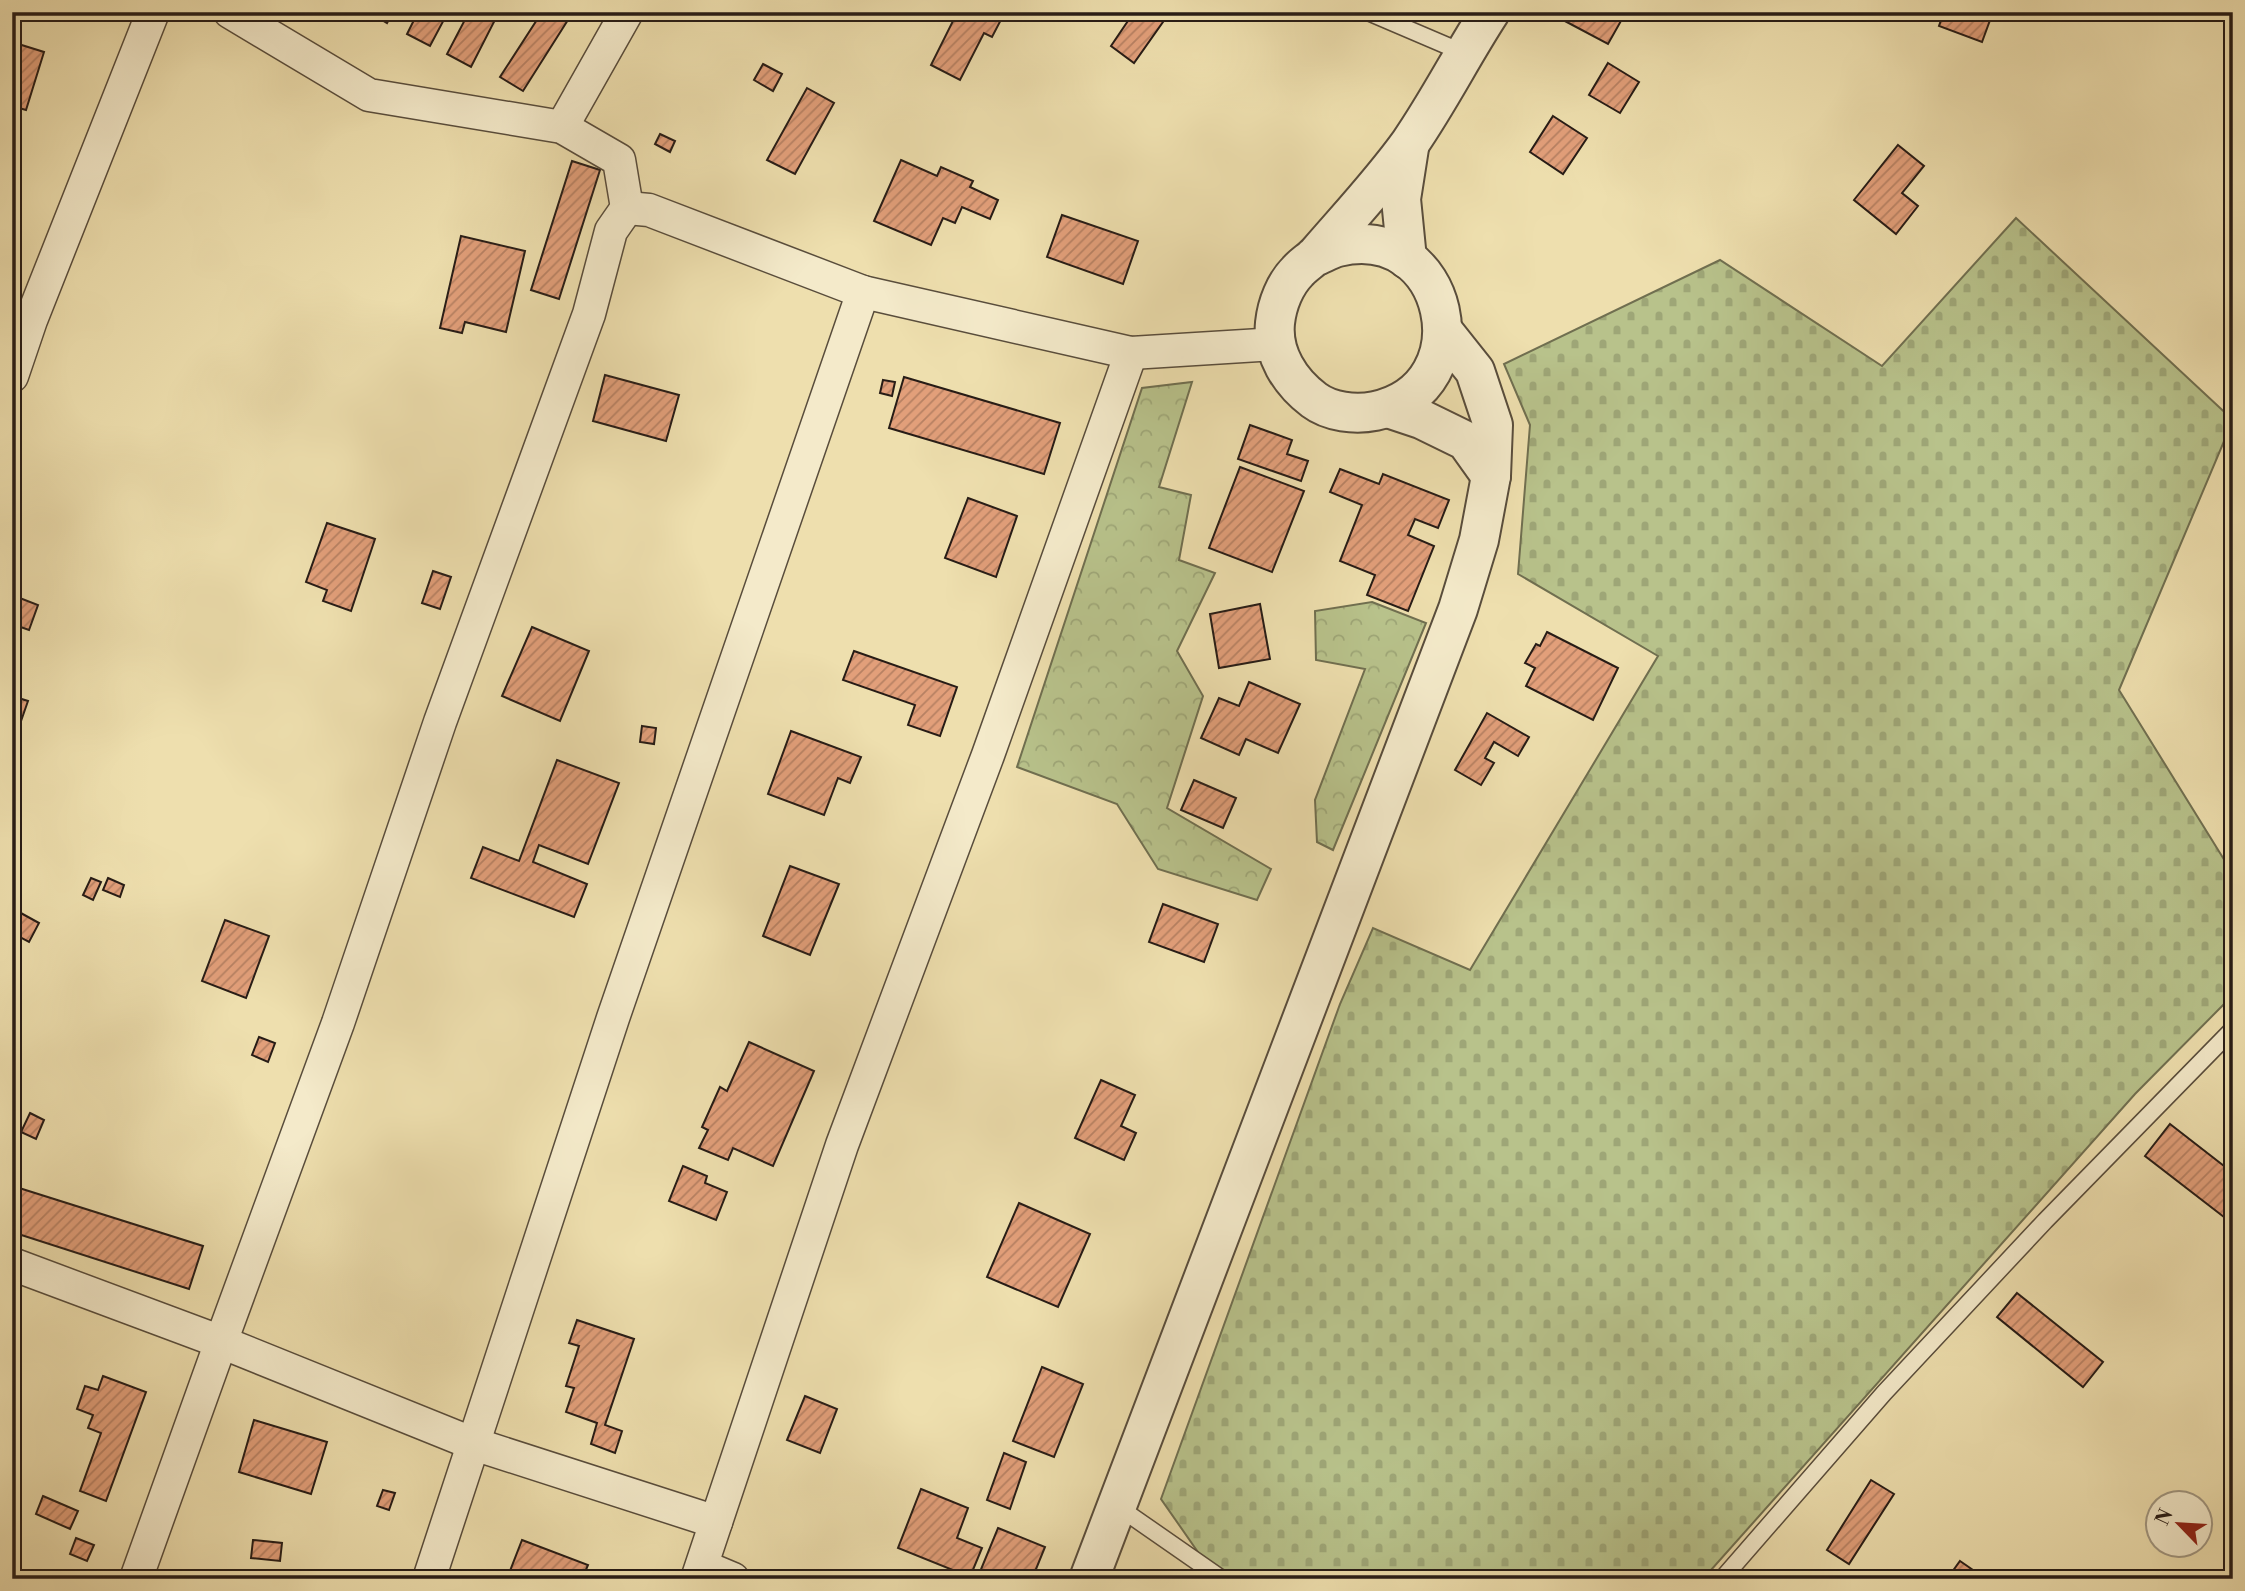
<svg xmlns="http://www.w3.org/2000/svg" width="2245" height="1591" viewBox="0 0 2245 1591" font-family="'Libre Bodoni',serif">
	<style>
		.forest { fill: url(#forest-crowns); stroke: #706f50; stroke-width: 2 }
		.cemetery { fill: url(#cemetery-stones); stroke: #706f50; stroke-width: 2 }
		.building { fill: url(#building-hatch); stroke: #271c16; stroke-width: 2 }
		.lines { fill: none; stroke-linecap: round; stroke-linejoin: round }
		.service-casing { stroke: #594d3c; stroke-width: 19 }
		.minor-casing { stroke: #594d3c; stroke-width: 35 }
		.tertiary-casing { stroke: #594d3c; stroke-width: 42 }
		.service { stroke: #f4eaca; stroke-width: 16 }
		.minor { stroke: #f4eaca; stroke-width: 32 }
		.tertiary { stroke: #f4eaca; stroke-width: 38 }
	</style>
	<defs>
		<pattern id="forest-crowns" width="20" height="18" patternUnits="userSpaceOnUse" patternTransform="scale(1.75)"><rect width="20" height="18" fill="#b8c28b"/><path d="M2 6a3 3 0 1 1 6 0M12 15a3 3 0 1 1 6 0" fill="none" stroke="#9ea677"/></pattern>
		<pattern id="cemetery-stones" width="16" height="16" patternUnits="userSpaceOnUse" patternTransform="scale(1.75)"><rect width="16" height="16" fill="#b8c28b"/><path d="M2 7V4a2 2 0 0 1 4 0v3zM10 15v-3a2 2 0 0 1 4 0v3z" fill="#9ea677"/></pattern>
		<pattern id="building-hatch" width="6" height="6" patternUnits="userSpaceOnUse" patternTransform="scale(1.75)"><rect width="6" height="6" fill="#e29f7a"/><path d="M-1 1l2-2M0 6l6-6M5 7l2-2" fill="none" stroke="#b78163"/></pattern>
	</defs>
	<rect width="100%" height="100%" fill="#eedfae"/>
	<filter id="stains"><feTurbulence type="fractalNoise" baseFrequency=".00286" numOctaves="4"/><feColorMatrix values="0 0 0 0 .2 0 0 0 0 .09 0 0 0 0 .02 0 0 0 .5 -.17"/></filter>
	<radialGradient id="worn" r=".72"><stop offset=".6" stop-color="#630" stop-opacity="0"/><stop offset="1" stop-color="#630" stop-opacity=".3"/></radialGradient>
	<g class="forest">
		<path d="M 1192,382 L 1159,487 L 1191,495 L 1179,560 L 1215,573 L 1177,651 L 1203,696 L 1167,808 L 1271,869 L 1257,900 L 1158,869 L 1117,804 L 1017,767 L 1142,388 Z"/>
		<path d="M 1372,602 L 1426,623 L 1333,850 L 1317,842 L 1315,800 L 1365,669 L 1316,660 L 1315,611 Z"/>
	</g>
	<path class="cemetery" d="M 2016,218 L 2233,420 L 2119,690 L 2233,874 L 2233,995 L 2135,1094 L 1703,1579 L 1236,1579 L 1200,1555 L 1161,1499 L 1340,1004 L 1373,928 L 1470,970 L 1658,656 L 1518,574 L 1530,425 L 1504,364 L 1720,260 L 1882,366 Z"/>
	<g class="building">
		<path d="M 369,12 L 393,12 L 387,23 Z"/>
		<path d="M 418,12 L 448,12 L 430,46 L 407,34 Z"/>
		<path d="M 469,12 L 499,12 L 471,67 L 447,54 Z"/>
		<path d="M 542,12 L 573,12 L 523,91 L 500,77 Z"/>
		<path d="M 946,12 L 1005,12 L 992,37 L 984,33 L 960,80 L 931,65 L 955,17 Z"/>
		<path d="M 1134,12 L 1170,12 L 1134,63 L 1111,46 Z"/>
		<path d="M 1568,12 L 1626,12 L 1608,44 L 1563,20 Z"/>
		<path d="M 1944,12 L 1993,12 L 1982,42 L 1939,26 Z"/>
		<path d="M 12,42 L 44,52 L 26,110 L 12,106 Z"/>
		<path d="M 1608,63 L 1639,82 L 1620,113 L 1589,95 Z"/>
		<path d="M 763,64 L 782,74 L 773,91 L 754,80 Z"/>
		<path d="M 807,88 L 834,103 L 795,174 L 767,160 Z"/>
		<path d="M 1553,116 L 1587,138 L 1563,174 L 1530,152 Z"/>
		<path d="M 660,134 L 675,141 L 670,152 L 655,144 Z"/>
		<path d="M 1898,145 L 1924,166 L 1902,193 L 1918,206 L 1896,234 L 1854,200 Z"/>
		<path d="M 901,160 L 937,176 L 941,167 L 973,181 L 970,187 L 998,200 L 990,219 L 962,207 L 955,223 L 943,218 L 931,245 L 874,221 Z"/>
		<path d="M 572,161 L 600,170 L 559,299 L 531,290 Z"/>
		<path d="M 1062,215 L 1138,241 L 1123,284 L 1047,257 Z"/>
		<path d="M 461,236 L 525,251 L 506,332 L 465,322 L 462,333 L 440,328 Z"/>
		<path d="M 605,375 L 679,395 L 666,441 L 593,421 Z"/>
		<path d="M 904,377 L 1060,423 L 1044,474 L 889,428 Z"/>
		<path d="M 883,380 L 895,382 L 892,396 L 880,393 Z"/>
		<path d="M 1250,425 L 1292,440 L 1287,454 L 1308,461 L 1301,481 L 1238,459 Z"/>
		<path d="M 1240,467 L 1304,491 L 1272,572 L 1209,548 Z"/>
		<path d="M 1340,469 L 1379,484 L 1383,474 L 1449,500 L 1438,528 L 1415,519 L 1408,535 L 1434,546 L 1408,611 L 1367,595 L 1375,575 L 1340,561 L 1362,505 L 1330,492 Z"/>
		<path d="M 968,498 L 1017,516 L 996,577 L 945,558 Z"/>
		<path d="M 327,523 L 375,539 L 351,611 L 323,601 L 327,590 L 306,582 Z"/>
		<path d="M 433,571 L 451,577 L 440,609 L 422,603 Z"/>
		<path d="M 12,595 L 38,605 L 29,630 L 12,624 Z"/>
		<path d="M 1260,604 L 1270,659 L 1219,668 L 1210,614 Z"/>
		<path d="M 532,627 L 589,651 L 560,721 L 502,696 Z"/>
		<path d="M 1547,632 L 1618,668 L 1593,720 L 1526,686 L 1535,668 L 1525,663 L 1536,644 L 1540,646 Z"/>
		<path d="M 854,651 L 957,687 L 940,736 L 908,725 L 915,705 L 843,680 Z"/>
		<path d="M 1249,682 L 1300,704 L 1278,753 L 1246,739 L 1239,755 L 1201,738 L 1219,698 L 1239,706 Z"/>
		<path d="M 12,696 L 28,701 L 12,747 Z"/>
		<path d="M 1487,713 L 1529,737 L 1518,756 L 1494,742 L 1485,758 L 1494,763 L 1481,785 L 1455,770 Z"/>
		<path d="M 642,726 L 656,728 L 654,744 L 640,742 Z"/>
		<path d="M 791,731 L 861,757 L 850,783 L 838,778 L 824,815 L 768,794 Z"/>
		<path d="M 557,760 L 619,783 L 588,864 L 539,845 L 533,862 L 587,884 L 574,917 L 471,878 L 483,847 L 519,861 Z"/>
		<path d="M 1194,780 L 1236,798 L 1223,828 L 1181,810 Z"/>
		<path d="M 790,866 L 839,884 L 810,955 L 763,936 Z"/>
		<path d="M 91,878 L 101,882 L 93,900 L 83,895 Z"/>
		<path d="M 108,878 L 124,885 L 120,897 L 103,890 Z"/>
		<path d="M 1163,904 L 1218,924 L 1204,962 L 1149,942 Z"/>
		<path d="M 19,912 L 39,923 L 29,942 L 12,933 L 12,925 Z"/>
		<path d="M 225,920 L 269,936 L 246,998 L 202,981 Z"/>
		<path d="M 259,1037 L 275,1043 L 268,1062 L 252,1055 Z"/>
		<path d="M 749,1042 L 814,1071 L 773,1166 L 733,1148 L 728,1160 L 699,1148 L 708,1130 L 702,1127 L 720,1087 L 727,1091 Z"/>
		<path d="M 1101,1080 L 1135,1095 L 1121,1126 L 1136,1133 L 1124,1160 L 1075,1138 Z"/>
		<path d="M 30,1113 L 44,1120 L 36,1139 L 21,1132 Z"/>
		<path d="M 2170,1124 L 2233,1173 L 2233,1224 L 2145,1156 Z"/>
		<path d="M 683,1166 L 707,1176 L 705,1183 L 727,1192 L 716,1220 L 669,1201 Z"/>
		<path d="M 16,1187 L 203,1246 L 189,1289 L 12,1232 L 12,1199 Z"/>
		<path d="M 1019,1203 L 1090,1234 L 1058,1307 L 987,1277 Z"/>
		<path d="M 2017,1293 L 2103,1362 L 2083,1387 L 1997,1317 Z"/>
		<path d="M 577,1320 L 634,1339 L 605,1425 L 622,1431 L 615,1453 L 591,1444 L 597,1423 L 566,1412 L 574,1388 L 566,1386 L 579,1346 L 569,1343 Z"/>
		<path d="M 1042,1367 L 1083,1384 L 1054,1457 L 1013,1441 Z"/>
		<path d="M 103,1376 L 146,1392 L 106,1501 L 80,1491 L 101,1433 L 88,1428 L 93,1415 L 77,1409 L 85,1386 L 98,1390 Z"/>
		<path d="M 805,1396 L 837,1409 L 820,1453 L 787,1440 Z"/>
		<path d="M 254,1420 L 327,1442 L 311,1494 L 239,1472 Z"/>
		<path d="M 1004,1453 L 1026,1462 L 1010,1509 L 987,1500 Z"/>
		<path d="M 1871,1480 L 1894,1494 L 1849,1564 L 1827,1550 Z"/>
		<path d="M 921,1489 L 968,1508 L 957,1538 L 982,1548 L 970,1577 L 898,1548 Z"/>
		<path d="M 383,1490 L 395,1493 L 389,1510 L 377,1506 Z"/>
		<path d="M 43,1496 L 78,1511 L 70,1529 L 36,1514 Z"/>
		<path d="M 998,1528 L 1045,1547 L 1032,1579 L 977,1579 Z"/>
		<path d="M 76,1538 L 94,1545 L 87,1561 L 70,1554 Z"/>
		<path d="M 253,1540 L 282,1543 L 280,1561 L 251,1558 Z"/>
		<path d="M 522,1540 L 588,1565 L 582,1579 L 504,1579 L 505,1575 L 508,1576 Z"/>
		<path d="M 1960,1561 L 1986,1579 L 1947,1579 Z"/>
	</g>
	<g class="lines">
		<defs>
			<g id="service">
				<path d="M 1368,12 L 1464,53"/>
				<path d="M 1117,1506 L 1222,1579"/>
				<path d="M 1722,1579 L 1884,1393 L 2045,1221 L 2233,1029"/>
			</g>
			<g id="minor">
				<path d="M 562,127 L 627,12"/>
				<path d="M 627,208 L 649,210 L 863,292 L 1131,353 L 1276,344"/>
				<path d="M 12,376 L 31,320 L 153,12"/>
				<path d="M 12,1264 L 221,1342 L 338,1023 L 440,722 L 589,314 L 611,231 L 627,208 L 619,160 L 562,127 L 369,95 L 230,12"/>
				<path d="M 702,1566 L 733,1579"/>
				<path d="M 136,1579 L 221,1342 L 474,1444 L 716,1522"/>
				<path d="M 429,1579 L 613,1018 L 863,292"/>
				<path d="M 697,1579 L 842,1145 L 988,755 L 1131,353"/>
			</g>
			<g id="tertiary">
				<path d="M 1314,257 C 1322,254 1330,249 1338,247 C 1449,220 1486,387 1375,411 C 1355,415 1330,412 1314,400 C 1290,382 1272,354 1275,323 C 1277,304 1285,284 1298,271 C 1304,264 1312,260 1318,253 C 1349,217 1382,182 1410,143 C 1439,101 1462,55 1490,12"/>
				<path d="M 1407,259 L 1401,199 L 1409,148"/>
				<path d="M 1388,408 L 1421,419 L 1466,441 L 1491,476"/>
				<path d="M 1089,1579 L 1458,609 L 1479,540 L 1491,476 L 1493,425 L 1475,371 L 1444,332"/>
			</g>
		</defs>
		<use href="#service" class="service-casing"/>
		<use href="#minor" class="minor-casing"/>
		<use href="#tertiary" class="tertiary-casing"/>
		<use href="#service" class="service"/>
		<use href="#minor" class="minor"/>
		<use href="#tertiary" class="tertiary"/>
	</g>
	<rect width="2245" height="1591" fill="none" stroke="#eedfae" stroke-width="42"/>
	<rect x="14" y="14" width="2217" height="1563" fill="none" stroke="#271c16" stroke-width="3.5"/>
	<rect x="21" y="21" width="2203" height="1549" fill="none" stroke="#271c16" stroke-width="2"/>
	<g transform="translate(2179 1524) rotate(295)"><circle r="33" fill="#f4eaca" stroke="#a29882" stroke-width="2"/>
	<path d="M0-5L12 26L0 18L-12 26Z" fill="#8f2418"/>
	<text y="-10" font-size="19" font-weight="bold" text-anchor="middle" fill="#271c16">N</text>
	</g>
	<rect width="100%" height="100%" filter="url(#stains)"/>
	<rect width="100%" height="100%" fill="url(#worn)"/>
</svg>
